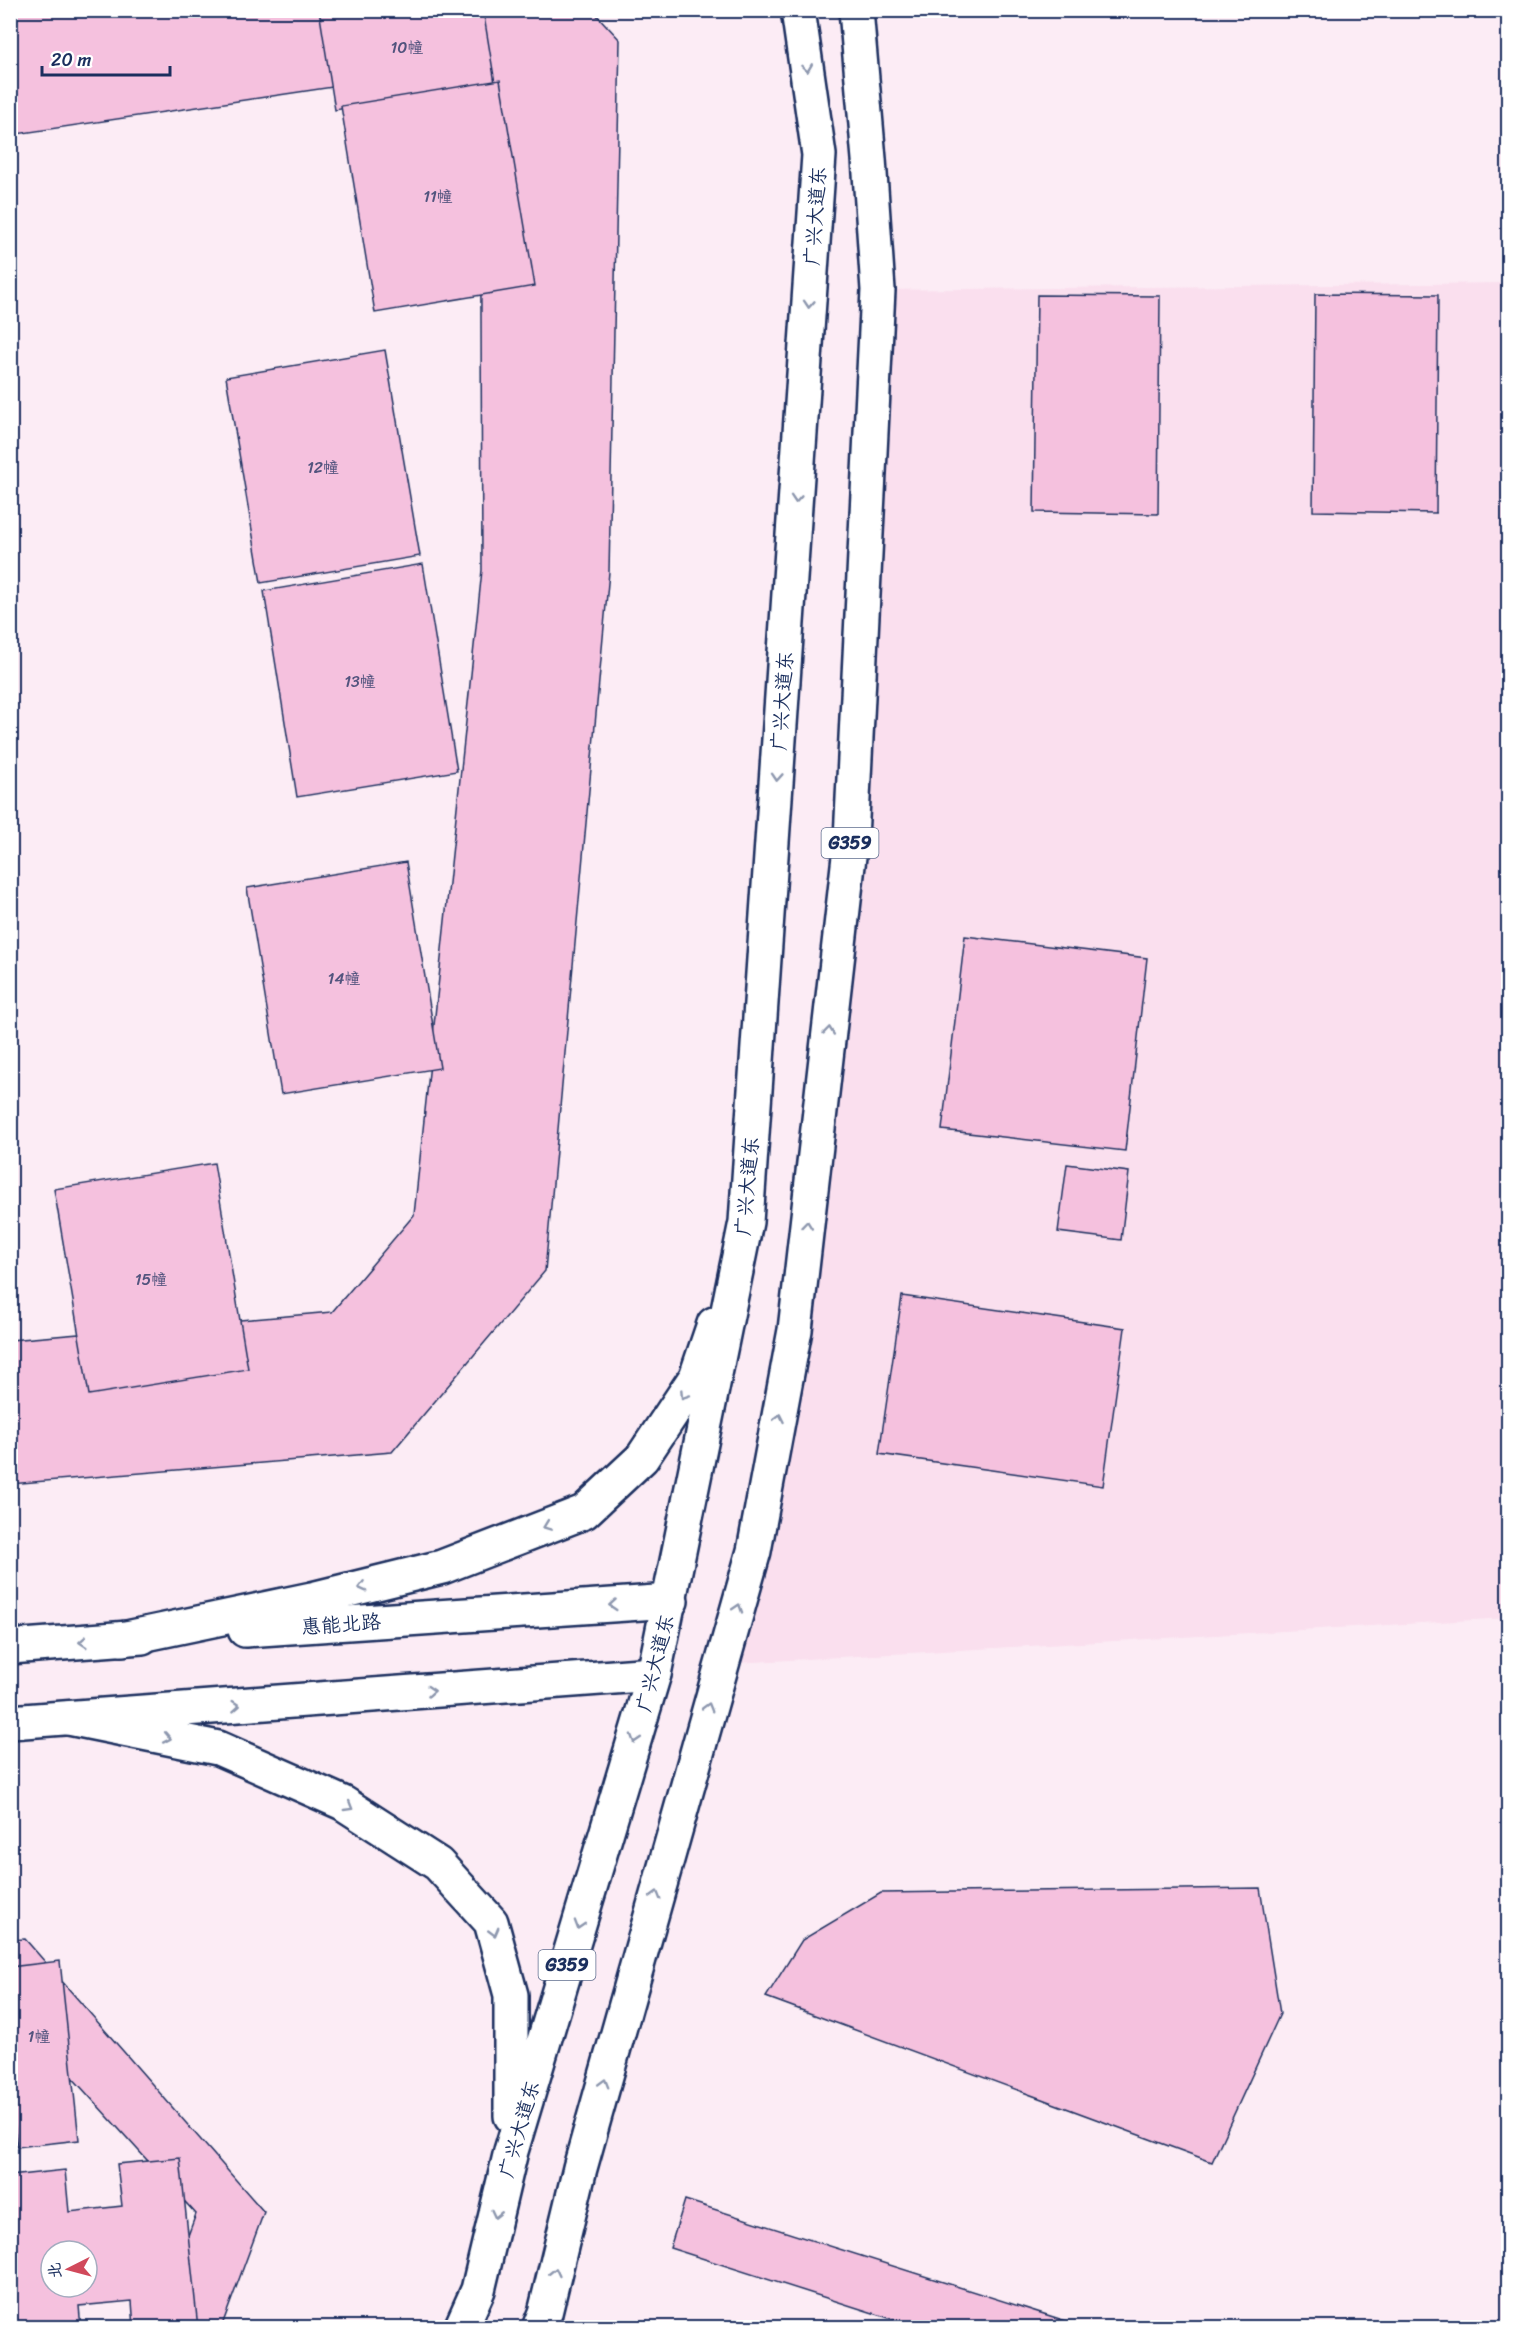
<svg xmlns="http://www.w3.org/2000/svg" width="1519" height="2338" viewBox="0 0 1519 2338" font-family="Sriracha,'LXGW WenKai TC',sans-serif">
	<style>
		.built { fill: #fadfee }
		.building { fill: #f5c1de; stroke: #1b2f5e; stroke-width: 1.5; fill-rule: evenodd }
		.lines { fill: none; stroke-linecap: round; stroke-linejoin: round }
		.tertiary-casing { stroke: #1b2f5e; stroke-width: 38 }
		.trunk-casing { stroke: #1b2f5e; stroke-width: 38 }
		.tertiary { stroke: #fff; stroke-width: 33 }
		.trunk { stroke: #fff; stroke-width: 33 }
		.oneway { stroke: #8d97ae }
		.labels { text-anchor: middle; stroke-width: 6; stroke-linejoin: round; paint-order: stroke }
		.number-label { font-size: 16px; fill: #52547e }
		.shield { fill: #fff; stroke: #5f6d8e; stroke-width: 1.5 }
		.shield-label { font-size: 18px; font-weight: bold; fill: #1b2f5e }
		.street-label { font-size: 20px; fill: #1b2f5e; stroke: #fff }
	</style>
	<rect width="100%" height="100%" fill="#fcecf5"/>
	<filter id="ink" filterUnits="userSpaceOnUse"><feTurbulence type="fractalNoise" baseFrequency=".0167" numOctaves="2"/><feDisplacementMap in="SourceGraphic" scale="12" xChannelSelector="R" yChannelSelector="G"/><feConvolveMatrix kernelMatrix="1 2 1 2 8 2 1 2 1" color-interpolation-filters="sRGB"/></filter>
	<g filter="url(#ink)">
		<path class="built" d="M 1508,283 L 1508,1618 L 720,1664 L 743,1593 L 851,839 L 878,290 Z"/>
		<g class="building">
			<path d="M 10,10 L 592,10 L 620,40 L 609,572 L 545,1271 L 392,1452 L 10,1484 L 10,1340 L 332,1312 L 414,1215 L 482,570 L 480,65 L 10,135 Z"/>
			<path d="M 319,10 L 483,10 L 495,83 L 335,110 Z"/>
			<path d="M 500,80 L 535,286 L 375,313 L 341,106 Z"/>
			<path d="M 1315,294 L 1438,295 L 1436,513 L 1313,511 Z"/>
			<path d="M 1037,295 L 1160,296 L 1158,514 L 1034,512 Z"/>
			<path d="M 385,350 L 420,556 L 261,583 L 226,377 Z"/>
			<path d="M 423,564 L 457,771 L 297,797 L 264,591 Z"/>
			<path d="M 406,862 L 440,1068 L 281,1094 L 247,888 Z"/>
			<path d="M 965,936 L 1147,958 L 1125,1151 L 942,1130 Z"/>
			<path d="M 214,1163 L 248,1369 L 89,1395 L 54,1189 Z"/>
			<path d="M 1067,1164 L 1129,1172 L 1121,1240 L 1058,1232 Z"/>
			<path d="M 902,1296 L 1125,1328 L 1103,1486 L 879,1454 Z"/>
			<path d="M 1260,1888 L 1280,2014 L 1212,2162 L 766,1997 L 802,1940 L 881,1893 Z"/>
			<path d="M 25,1939 L 264,2212 L 221,2328 L 154,2328 L 196,2214 L 10,2009 L 10,1940 Z"/>
			<path d="M 60,1961 L 79,2140 L 17,2147 L 12,2105 L 10,2105 L 10,1967 Z"/>
			<path d="M 180,2158 L 198,2328 L 134,2328 L 132,2301 L 79,2306 L 81,2328 L 18,2328 L 10,2257 L 10,2176 L 65,2170 L 69,2212 L 122,2206 L 117,2164 ZM 51,2251 L 87,2251 L 87,2287 L 51,2287 Z"/>
			<path d="M 685,2200 L 1088,2328 L 920,2328 L 670,2248 Z"/>
		</g>
		<g class="lines">
			<defs>
				<g id="tertiary">
					<path d="M 245,1630 L 671,1601"/>
					<path d="M 122,1639 L 312,1599 L 442,1567 L 584,1512 L 642,1458 L 696,1377 L 714,1324"/>
					<path d="M 10,1647 L 142,1637"/>
					<path d="M 10,1722 L 654,1674"/>
				</g>
				<g id="trunk">
					<path d="M 69,1718 L 218,1748 L 343,1803 L 438,1864 L 491,1922 L 511,1995 L 511,2116"/>
					<path d="M 461,2328 L 478,2290 L 511,2151 L 654,1674 L 746,1222 L 819,155 L 798,10"/>
					<path d="M 539,2328 L 545,2313 L 580,2168 L 754,1551 L 795,1330 L 851,839 L 878,290 L 869,159 L 856,10"/>
				</g>
			</defs>
			<use href="#tertiary" class="tertiary-casing"/>
			<use href="#trunk" class="trunk-casing"/>
			<use href="#tertiary" class="tertiary"/>
			<use href="#trunk" class="trunk"/>
		</g>
		<defs><path id="oneway-chevron" d="M-2-3.5L2.5 0L-2 3.5" fill="none" stroke-width="1.6" stroke-linecap="round" stroke-linejoin="round" transform="scale(1.5)"/></defs>
		<g class="oneway">
			<use href="#oneway-chevron" transform="translate(807 68) rotate(82)"/>
			<use href="#oneway-chevron" transform="translate(809 304) rotate(94)"/>
			<use href="#oneway-chevron" transform="translate(796 499) rotate(94)"/>
			<use href="#oneway-chevron" transform="translate(777 777) rotate(94)"/>
			<use href="#oneway-chevron" transform="translate(829 1031) rotate(-84)"/>
			<use href="#oneway-chevron" transform="translate(807 1225) rotate(-84)"/>
			<use href="#oneway-chevron" transform="translate(684 1395) rotate(124)"/>
			<use href="#oneway-chevron" transform="translate(779 1418) rotate(-79)"/>
			<use href="#oneway-chevron" transform="translate(547 1526) rotate(159)"/>
			<use href="#oneway-chevron" transform="translate(362 1587) rotate(166)"/>
			<use href="#oneway-chevron" transform="translate(613 1605) rotate(176)"/>
			<use href="#oneway-chevron" transform="translate(738 1608) rotate(-72)"/>
			<use href="#oneway-chevron" transform="translate(83 1642) rotate(176)"/>
			<use href="#oneway-chevron" transform="translate(431 1691) rotate(-4)"/>
			<use href="#oneway-chevron" transform="translate(236 1706) rotate(-4)"/>
			<use href="#oneway-chevron" transform="translate(708 1707) rotate(-74)"/>
			<use href="#oneway-chevron" transform="translate(167 1738) rotate(11)"/>
			<use href="#oneway-chevron" transform="translate(635 1739) rotate(107)"/>
			<use href="#oneway-chevron" transform="translate(349 1807) rotate(31)"/>
			<use href="#oneway-chevron" transform="translate(656 1895) rotate(-74)"/>
			<use href="#oneway-chevron" transform="translate(579 1925) rotate(107)"/>
			<use href="#oneway-chevron" transform="translate(494 1932) rotate(75)"/>
			<use href="#oneway-chevron" transform="translate(604 2083) rotate(-74)"/>
			<use href="#oneway-chevron" transform="translate(496 2214) rotate(103)"/>
			<use href="#oneway-chevron" transform="translate(555 2272) rotate(-77)"/>
		</g>
	</g>
	<g class="labels">
		<g class="number-label">
			<text x="407" y="53">10幢</text>
			<text x="438" y="202">11幢</text>
			<text x="323" y="473">12幢</text>
			<text x="360" y="687">13幢</text>
			<text x="344" y="984">14幢</text>
			<text x="151" y="1285">15幢</text>
			<text x="39" y="2042">1幢</text>
		</g>
		<g class="shield">
			<rect x="821.5" y="828" width="57" height="30" rx="4.5"/>
			<rect x="538.5" y="1950" width="57" height="30" rx="4.5"/>
		</g>
		<g class="shield-label">
			<text x="850" y="849">G359</text>
			<text x="567" y="1971">G359</text>
		</g>
		<g class="street-label">
			<text transform="translate(815 216) rotate(-86)" y="7">广兴大道东</text>
			<text transform="translate(782 701) rotate(-86)" y="7">广兴大道东</text>
			<text transform="translate(747 1186) rotate(-85)" y="7">广兴大道东</text>
			<text transform="translate(341 1624) rotate(-4)" y="7">惠能北路</text>
			<text transform="translate(655 1663) rotate(-76)" y="7">广兴大道东</text>
			<text transform="translate(519 2129) rotate(-74)" y="7">广兴大道东</text>
		</g>
	</g>
	<rect width="1519" height="2338" fill="none" stroke="#fff" stroke-width="36"/>
	<rect x="18" y="18" width="1483" height="2302" fill="none" stroke="#1b2f5e" stroke-width="2" filter="url(#ink)"/>
	<g transform="translate(69 2269) rotate(264)"><circle r="28" fill="#ffffff" stroke="#a4acbf" stroke-width="1.5"/>
	<path d="M0-4.5L10 22L0 15L-10 22Z" fill="#d1495b"/>
	<text y="-9" font-size="16" font-weight="bold" text-anchor="middle" fill="#1b2f5e">北</text>
	</g>
	<path d="M42 66v9h128v-9" fill="none" stroke="#1b2f5e" stroke-width="3"/>
	<text x="51" y="66" font-size="18" fill="#1b2f5e" stroke="#ffffff" stroke-width="4.5" paint-order="stroke">20 m</text>
</svg>
